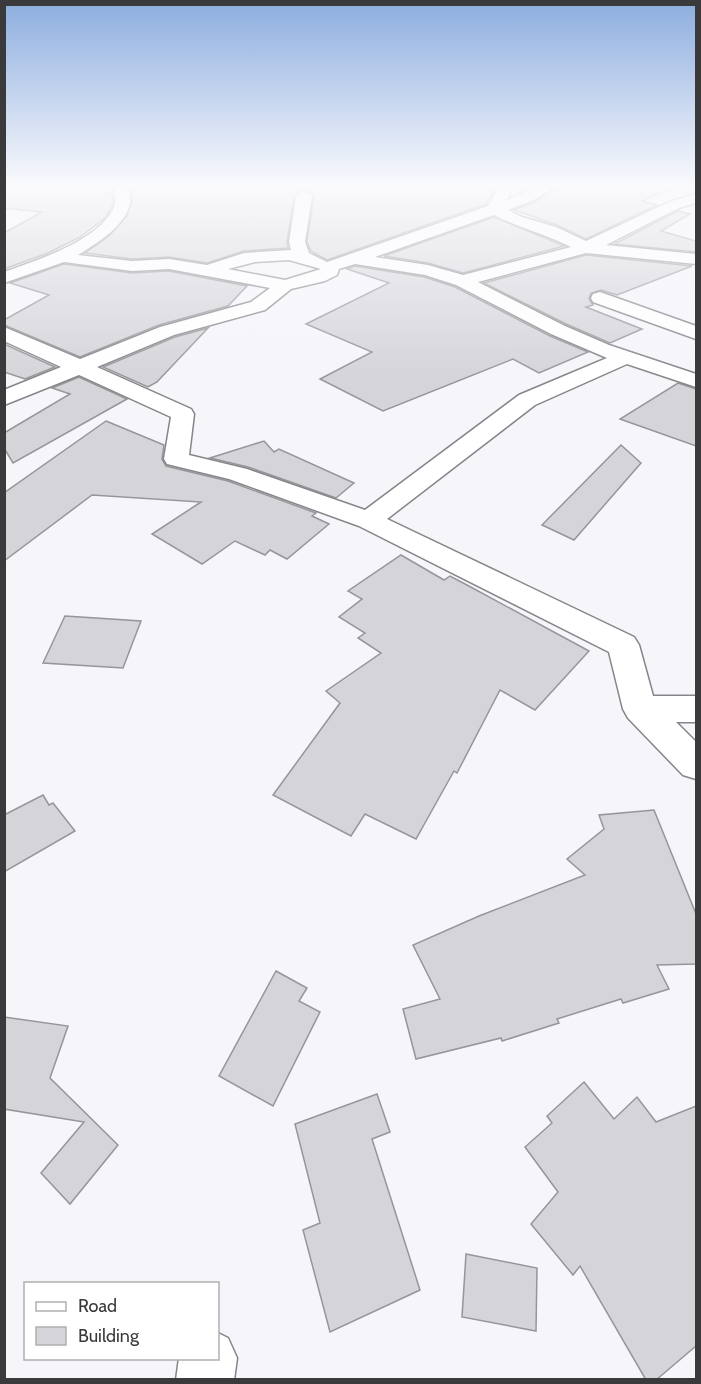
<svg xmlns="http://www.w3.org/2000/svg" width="701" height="1384" viewBox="0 0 701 1384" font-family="Cabin,sans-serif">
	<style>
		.building { fill: #d4d4d9; stroke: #95959a; stroke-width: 1.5 }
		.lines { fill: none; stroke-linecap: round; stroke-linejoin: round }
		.minor-casing { stroke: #85858a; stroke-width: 3 }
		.minor { fill: #fff; fill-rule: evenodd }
	</style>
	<rect width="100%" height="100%" fill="#f5f5fa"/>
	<g class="building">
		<path d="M 4,184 L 112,184 L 113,204 L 105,218 L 80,237 L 48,253 L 4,269 L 4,233 L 42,212 L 4,208 Z"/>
		<path d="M 130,184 L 483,184 L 493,193 L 486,204 L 327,260 L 311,251 L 307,242 L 314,196 L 305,189 L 294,196 L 287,242 L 288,248 L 244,251 L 207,263 L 169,257 L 132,259 L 85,253 L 109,236 L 127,216 L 132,202 Z"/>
		<path d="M 562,184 L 682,184 L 642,201 L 657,205 L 586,239 L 557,225 L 514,210 L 533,203 Z"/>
		<path d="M 678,211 L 690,214 L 661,231 L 696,241 L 696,252 L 614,244 Z"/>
		<path d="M 494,217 L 564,246 L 463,273 L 428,263 L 384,256 Z"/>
		<path d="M 586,255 L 692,266 L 617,295 L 601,290 L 591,293 L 589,299 L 593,305 L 586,307 L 642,329 L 610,343 L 566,324 L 484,283 Z"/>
		<path d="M 64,264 L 132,273 L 169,271 L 247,286 L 228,306 L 159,325 L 80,357 L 4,325 L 4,320 L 49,295 L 10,283 Z"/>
		<path d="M 355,266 L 424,277 L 455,287 L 550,336 L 588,352 L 539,373 L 513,359 L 383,411 L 320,379 L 372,352 L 306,324 L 389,283 L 347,269 Z"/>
		<path d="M 208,328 L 157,382 L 148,387 L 103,367 L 175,337 Z"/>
		<path d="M 4,344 L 55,367 L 25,379 L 4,372 Z"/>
		<path d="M 79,377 L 127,399 L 13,463 L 4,448 L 4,433 L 70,394 L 52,388 Z"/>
		<path d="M 678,383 L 696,389 L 696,446 L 620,419 Z"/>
		<path d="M 106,421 L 164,445 L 162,459 L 166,466 L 228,481 L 316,513 L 312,516 L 329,524 L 287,559 L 270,550 L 265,555 L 235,541 L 202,564 L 152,534 L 201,502 L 92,495 L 4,561 L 4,493 Z"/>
		<path d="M 264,441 L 274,452 L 279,449 L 354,483 L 336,498 L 248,467 L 210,458 Z"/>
		<path d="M 621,445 L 641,463 L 574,540 L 542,525 Z"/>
		<path d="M 401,555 L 444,580 L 450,576 L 467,585 L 589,651 L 535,710 L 500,690 L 457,773 L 454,771 L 416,839 L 365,814 L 351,836 L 273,795 L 340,703 L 326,691 L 381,653 L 358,638 L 365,633 L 339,617 L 362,599 L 348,591 Z"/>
		<path d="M 65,616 L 141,621 L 123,668 L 43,663 Z"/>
		<path d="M 43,795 L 49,805 L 53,803 L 75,831 L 4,872 L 4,815 Z"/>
		<path d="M 654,810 L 696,914 L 696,964 L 657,965 L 669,989 L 623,1003 L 621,999 L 557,1019 L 559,1023 L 502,1041 L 501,1038 L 416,1059 L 403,1009 L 440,999 L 413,945 L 479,916 L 585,875 L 567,859 L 604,829 L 599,815 Z"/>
		<path d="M 276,971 L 307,988 L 299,1001 L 320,1012 L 273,1106 L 219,1076 Z"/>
		<path d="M 4,1017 L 68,1026 L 50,1078 L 118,1145 L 70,1204 L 41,1173 L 84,1122 L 4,1109 Z"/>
		<path d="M 584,1082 L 614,1119 L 637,1097 L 656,1122 L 696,1106 L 696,1346 L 656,1380 L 646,1380 L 580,1266 L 573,1275 L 531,1224 L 558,1192 L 525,1147 L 552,1123 L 547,1116 Z"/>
		<path d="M 377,1094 L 390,1132 L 372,1139 L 420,1290 L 330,1332 L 303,1230 L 320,1223 L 295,1124 Z"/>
		<path d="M 466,1254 L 537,1268 L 536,1331 L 462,1317 Z"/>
	</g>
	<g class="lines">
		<defs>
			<g id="minor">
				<path d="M 114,184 L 128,184 C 129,192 132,200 129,207 C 122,228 96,244 78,255 L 132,261 L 169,259 L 207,265 L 244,253 L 291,250 L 289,242 L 296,196 L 304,191 L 312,196 L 305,242 L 309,253 L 327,262 L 488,206 L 496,192 L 485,184 C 495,184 505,182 511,191 L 507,200 L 542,184 L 560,184 L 532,201 L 508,210 L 522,217 L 556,227 L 586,241 L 669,202 L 696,194 L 696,203 L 679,208 L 606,245 L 696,254 L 696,264 L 586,253 L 478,282 L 565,326 L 609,345 L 696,374 L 696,387 L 627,364 L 535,405 L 387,519 L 634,637 L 639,645 L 653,696 L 696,696 L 696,722 L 676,722 L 696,742 L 696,779 L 683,775 L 628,718 L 623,709 L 609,652 L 359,526 L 229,479 L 167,464 L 164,459 L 171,417 L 79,375 L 4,405 L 4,390 L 61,367 L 4,341 L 4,327 L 80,359 L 160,327 L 251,302 L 270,288 L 169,269 L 132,271 L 64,262 L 4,283 L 4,272 C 37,260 99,241 114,207 C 117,200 114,191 114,184 ZM 494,215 C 519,228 545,234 571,247 L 463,275 L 428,265 L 375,257 ZM 289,260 L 321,269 L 285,280 L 228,269 L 255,262 ZM 355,264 L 425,275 L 456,285 L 551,334 L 607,358 L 519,395 L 365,510 L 247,469 L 189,455 L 194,414 L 191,409 L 97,367 L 174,335 L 265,310 L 291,289 L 325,281 L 337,275 L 339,269 Z"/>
				<path d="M 600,292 L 696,326 L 696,339 L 593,302 L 591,298 L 593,294 Z"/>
				<path d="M 218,1333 L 228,1338 L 237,1358 L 234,1380 L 176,1380 L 179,1358 L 218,1358 Z"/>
			</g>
		</defs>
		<use href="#minor" class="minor-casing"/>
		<use href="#minor" class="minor"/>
	</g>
	<linearGradient id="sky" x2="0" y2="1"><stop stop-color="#8cadde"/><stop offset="0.49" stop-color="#fafafd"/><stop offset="1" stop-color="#fafafd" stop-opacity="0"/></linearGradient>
	<rect width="701" height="378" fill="url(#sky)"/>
	<rect width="701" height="1384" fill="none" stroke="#3a3a3c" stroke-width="12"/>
	<rect x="24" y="1282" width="195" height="78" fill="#ffffff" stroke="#b0b0b1" stroke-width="1.5"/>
	<rect x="36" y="1302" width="30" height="9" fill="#ffffff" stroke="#b0b0b1" stroke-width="1.5"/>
	<text x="78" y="1312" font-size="18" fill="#3a3a3c">Road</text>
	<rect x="36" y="1327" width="30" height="18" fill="#d4d4d9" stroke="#b0b0b1" stroke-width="1.5"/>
	<text x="78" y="1342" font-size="18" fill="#3a3a3c">Building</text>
</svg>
